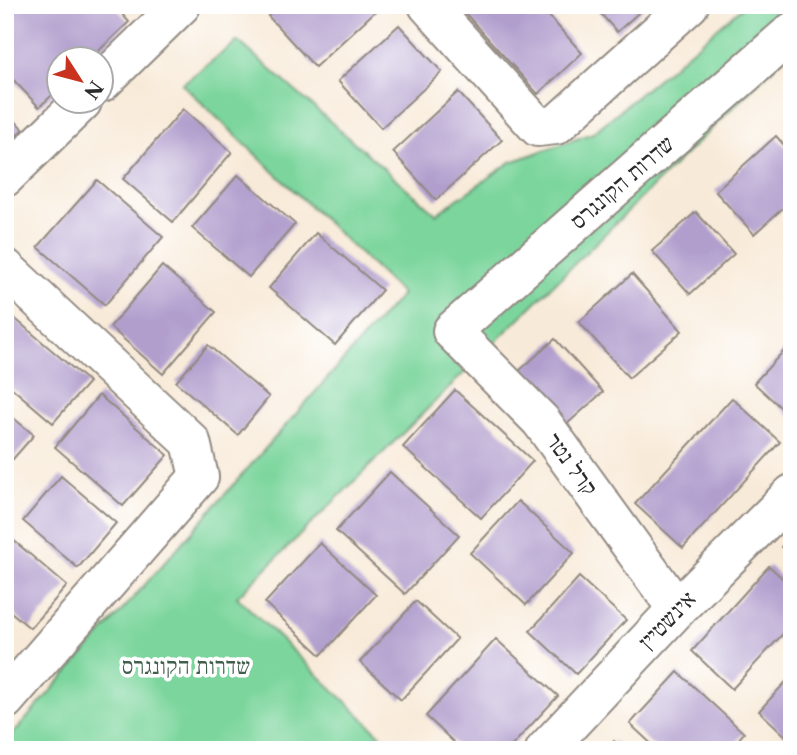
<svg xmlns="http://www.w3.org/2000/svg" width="797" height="755" viewBox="0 0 797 755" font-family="'Libre Caslon Text','Frank Ruhl Libre',serif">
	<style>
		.green { fill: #7bd59c; stroke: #538064; stroke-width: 2 }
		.building { fill: #b19ecd }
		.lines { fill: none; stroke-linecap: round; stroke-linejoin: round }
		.minor-casing { stroke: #928a82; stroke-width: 42 }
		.minor { stroke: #fff; stroke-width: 38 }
		.labels { text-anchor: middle; stroke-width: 7; stroke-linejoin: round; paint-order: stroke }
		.street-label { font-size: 23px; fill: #2b2b2b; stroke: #fff }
		.park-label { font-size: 23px; fill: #435e4d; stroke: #fff }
	</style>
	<rect width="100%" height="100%" fill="#fff"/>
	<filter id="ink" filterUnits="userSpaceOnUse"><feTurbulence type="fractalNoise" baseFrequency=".0143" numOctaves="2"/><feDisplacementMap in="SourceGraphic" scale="14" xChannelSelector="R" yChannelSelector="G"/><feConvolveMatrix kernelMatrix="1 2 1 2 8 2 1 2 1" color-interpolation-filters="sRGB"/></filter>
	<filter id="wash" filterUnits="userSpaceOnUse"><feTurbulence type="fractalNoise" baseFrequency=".00686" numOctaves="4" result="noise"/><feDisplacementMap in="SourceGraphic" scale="28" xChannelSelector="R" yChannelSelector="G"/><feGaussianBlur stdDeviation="1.57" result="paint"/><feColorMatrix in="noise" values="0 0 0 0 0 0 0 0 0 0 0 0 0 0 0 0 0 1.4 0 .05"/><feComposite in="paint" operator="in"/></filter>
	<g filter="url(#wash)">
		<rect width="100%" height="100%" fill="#f8ead8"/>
		<path class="green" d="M 745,5 L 792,5 L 792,49 L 237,597 L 396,750 L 5,750 L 5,743 L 402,294 L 182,84 L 238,41 L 436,214 L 511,162 L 593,133 Z"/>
		<g id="blocks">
			<g class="building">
				<path d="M 5,5 L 114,5 L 129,22 L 89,60 L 60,60 L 60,88 L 39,107 L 5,71 Z"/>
				<path d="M 279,5 L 382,5 L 315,67 L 268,16 Z"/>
				<path d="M 476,5 L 539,5 L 582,53 L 538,94 L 466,14 Z"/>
				<path d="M 593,5 L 647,5 L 617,32 Z"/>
				<path d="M 399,25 L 442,72 L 381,128 L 338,81 Z"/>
				<path d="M 458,92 L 502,140 L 436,200 L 393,152 Z"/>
				<path d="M 183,109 L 232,152 L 173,222 L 123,179 Z"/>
				<path d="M 5,111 L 23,129 L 5,146 Z"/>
				<path d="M 776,136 L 792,154 L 792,200 L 754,234 L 715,191 Z"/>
				<path d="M 238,175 L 295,224 L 249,277 L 192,228 Z"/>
				<path d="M 97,180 L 163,237 L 105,305 L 38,247 Z"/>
				<path d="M 696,212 L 734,254 L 690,294 L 652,251 Z"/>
				<path d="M 316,233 L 382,290 L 335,345 L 269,288 Z"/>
				<path d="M 162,266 L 216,312 L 163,374 L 110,327 Z"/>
				<path d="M 632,274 L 682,331 L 629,378 L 579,322 Z"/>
				<path d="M 5,310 L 89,382 L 53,423 L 5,382 Z"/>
				<path d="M 555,339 L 603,392 L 567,424 L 519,371 Z"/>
				<path d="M 792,342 L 792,418 L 754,383 Z"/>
				<path d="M 208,345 L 269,397 L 238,435 L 176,382 Z"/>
				<path d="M 455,390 L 533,461 L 481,518 L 403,447 Z"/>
				<path d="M 99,395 L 168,455 L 123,506 L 55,447 Z"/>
				<path d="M 732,398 L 780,442 L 683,548 L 635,504 Z"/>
				<path d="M 5,411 L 34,435 L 5,468 Z"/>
				<path d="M 390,472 L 459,535 L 405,594 L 336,531 Z"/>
				<path d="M 61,476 L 116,523 L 78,568 L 23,521 Z"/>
				<path d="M 518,501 L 574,553 L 526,605 L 470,553 Z"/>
				<path d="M 5,533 L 67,586 L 30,628 L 5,607 Z"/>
				<path d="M 792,536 L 792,557 L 781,547 Z"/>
				<path d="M 320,543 L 376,595 L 321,655 L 265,603 Z"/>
				<path d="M 769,566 L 792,587 L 792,624 L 732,689 L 692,651 Z"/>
				<path d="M 579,577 L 626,620 L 576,674 L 530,631 Z"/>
				<path d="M 416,601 L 457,639 L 401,700 L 360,662 Z"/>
				<path d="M 496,639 L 558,696 L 508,750 L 462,750 L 426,716 Z"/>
				<path d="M 678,672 L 744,733 L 729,750 L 658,750 L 630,724 Z"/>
				<path d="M 792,675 L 792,742 L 759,711 Z"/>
				<path d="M 614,741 L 624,750 L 607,750 Z"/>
			</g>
		</g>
	</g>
	<g filter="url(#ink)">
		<use href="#blocks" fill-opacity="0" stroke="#928a82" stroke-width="2"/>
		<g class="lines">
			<defs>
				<g id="minor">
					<path d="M 428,5 L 538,127 L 556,125 L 689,5"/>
					<path d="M 102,82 L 181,5"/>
					<path d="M 5,177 L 82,102"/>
					<path d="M 5,268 L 191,442 L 199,477 L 5,700"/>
					<path d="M 677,609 L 541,421 L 452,331 L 792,32"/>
					<path d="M 545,750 L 677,609 L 792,494"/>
				</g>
			</defs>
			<use href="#minor" class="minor-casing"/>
			<use href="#minor" class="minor"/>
		</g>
	</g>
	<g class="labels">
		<g class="street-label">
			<text transform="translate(622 182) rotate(-41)" y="8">שדרות הקונגרס</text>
			<text transform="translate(572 464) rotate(54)" y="8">קרל נטר</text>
			<text transform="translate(667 620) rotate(-46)" y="8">אינשטיין</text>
		</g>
		<g class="park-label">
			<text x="186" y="674">שדרות הקונגרס</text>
		</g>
	</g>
	<rect width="797" height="755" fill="none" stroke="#fff" stroke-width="28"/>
	<g transform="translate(80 80) rotate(126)"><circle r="33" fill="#ffffff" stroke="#aaaaaa" stroke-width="2"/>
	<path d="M0-5L12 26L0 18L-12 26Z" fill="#c8321e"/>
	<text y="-10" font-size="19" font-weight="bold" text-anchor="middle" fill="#2b2b2b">N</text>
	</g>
</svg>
